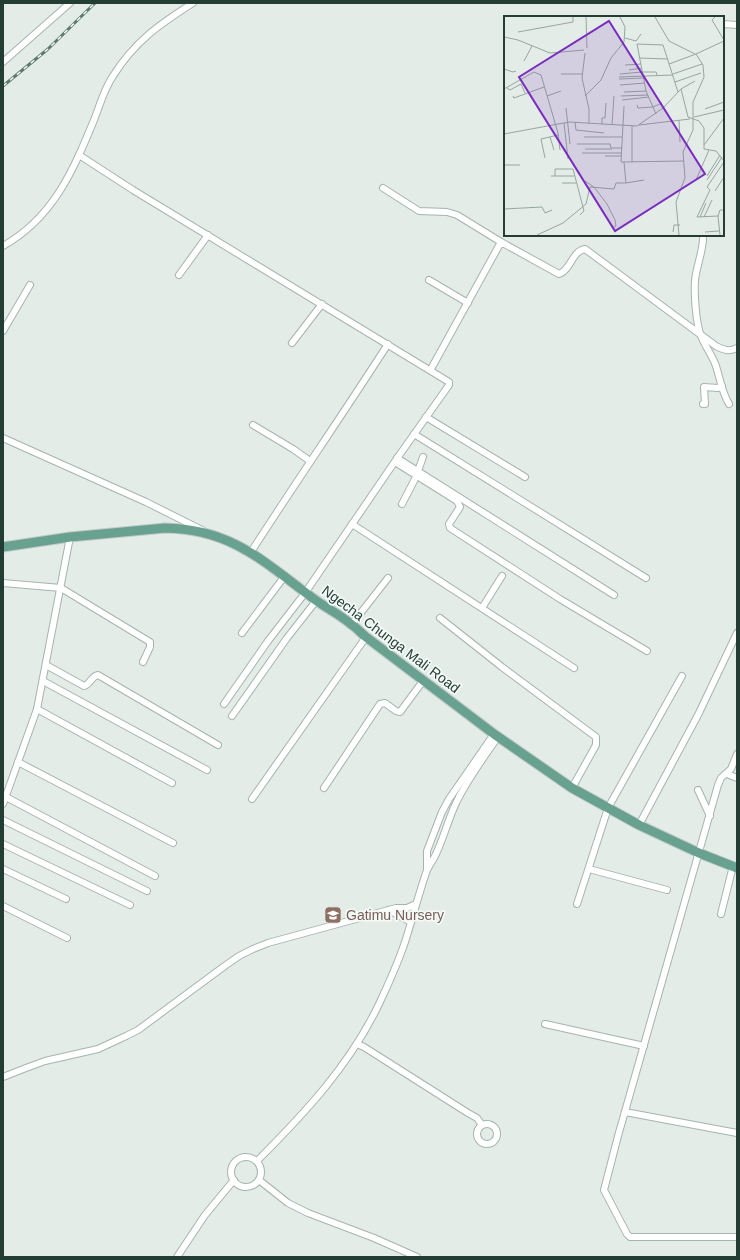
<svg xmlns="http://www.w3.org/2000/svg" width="740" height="1260" viewBox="0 0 740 1260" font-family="Helvetica,sans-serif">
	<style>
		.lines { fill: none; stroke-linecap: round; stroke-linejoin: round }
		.street-casing { stroke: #a6b4ae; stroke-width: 8 }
		.primary-casing { stroke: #c1c9c6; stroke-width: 11 }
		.street { stroke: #fff; stroke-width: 6 }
		.primary { stroke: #68a18f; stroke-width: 9 }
		.rail-casing { stroke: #5d7970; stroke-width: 3 }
		.rail { stroke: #f3f9f6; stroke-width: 1.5; stroke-dasharray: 4.5; stroke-linecap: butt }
		.labels { text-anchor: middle; stroke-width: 3.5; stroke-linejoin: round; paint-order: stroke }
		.street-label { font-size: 14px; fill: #233d35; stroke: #f3f9f6 }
		.education-label { font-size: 14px; fill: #785e54; stroke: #f3f9f6; text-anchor: start }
		.inset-road { fill: none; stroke: #96a6a0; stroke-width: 1 }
		.view { fill: #7b2cbf; fill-opacity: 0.15; stroke: #7b2cbf; stroke-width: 2 }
		.inset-edge { fill: none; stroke: #233d35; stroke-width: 2 }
	</style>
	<rect width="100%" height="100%" fill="#e3ece7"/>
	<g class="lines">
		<defs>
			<g id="street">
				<path d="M 723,24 L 737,25"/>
				<path d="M 3,62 L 70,3"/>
				<path d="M 79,155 L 133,190 L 449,382 L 449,385 L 398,457 L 305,593 L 268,641 L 224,704"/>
				<path d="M 383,188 L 419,211 L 447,212 L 457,215 L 501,242"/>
				<path d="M 703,235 C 704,250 696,266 695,281 C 694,294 696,324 701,336 C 705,346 712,355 716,366 C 720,379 722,393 729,404"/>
				<path d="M 3,246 C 53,218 73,171 94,120 C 100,105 104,89 113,76 C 135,41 160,24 193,3"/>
				<path d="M 179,275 L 208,235"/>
				<path d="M 429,280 L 468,303"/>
				<path d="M 3,331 L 30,285"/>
				<path d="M 292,343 L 322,304"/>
				<path d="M 431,369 L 501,242 L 559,274 C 571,270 572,251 585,249 L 716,346 C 724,350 729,352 737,348"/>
				<path d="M 703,404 L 705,404 L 704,387 L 718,388 L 722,386"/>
				<path d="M 426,417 L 525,477"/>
				<path d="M 253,425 L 293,449 L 310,461"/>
				<path d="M 414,434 L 646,578"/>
				<path d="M 3,438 L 146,502 L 202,530"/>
				<path d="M 397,458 L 614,595"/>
				<path d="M 395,462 L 457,501 L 460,507 L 449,524 L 450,528 L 560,599 L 647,651"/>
				<path d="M 418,471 L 423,457"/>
				<path d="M 402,504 L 417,475"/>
				<path d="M 352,524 L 574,668"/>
				<path d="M 251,552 C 296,482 343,414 388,344"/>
				<path d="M 3,583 L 61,588 L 150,642 L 150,647 L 143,662"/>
				<path d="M 482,608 L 502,576"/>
				<path d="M 440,618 L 502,667 L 596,737 L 596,745 L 572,788"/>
				<path d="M 352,624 L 388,578"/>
				<path d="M 242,633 L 284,577"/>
				<path d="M 46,665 L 84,686 C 91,684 91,676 98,675 L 218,745"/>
				<path d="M 43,681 L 207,770"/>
				<path d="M 37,709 L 172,783"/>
				<path d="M 232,716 L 287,638 L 316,601"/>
				<path d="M 737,754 L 731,769 L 721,778 L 718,785 L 618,1136 L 604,1190 L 627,1234 L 630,1237 L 737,1237"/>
				<path d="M 18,762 L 173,843"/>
				<path d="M 727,774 L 737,778"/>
				<path d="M 324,788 L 380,704 L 385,703 L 396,711 L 400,712 L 423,681"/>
				<path d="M 698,790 L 710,816"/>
				<path d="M 6,797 L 155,876"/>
				<path d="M 252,799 L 366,637"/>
				<path d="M 3,804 L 37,709 L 70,537"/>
				<path d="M 3,820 L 147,891"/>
				<path d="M 639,825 L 698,715 L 737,633"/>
				<path d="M 3,844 L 130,905"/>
				<path d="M 3,869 L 66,899"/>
				<path d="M 427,869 L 427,851 L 442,812 L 449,799 L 494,734"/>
				<path d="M 589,869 L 667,890"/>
				<path d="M 577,904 L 608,808 L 682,676"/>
				<path d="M 3,906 L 67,938"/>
				<path d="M 389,910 L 411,922"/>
				<path d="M 721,914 L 733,866"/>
				<path d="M 545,1024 L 644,1046"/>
				<path d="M 357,1044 L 364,1047 L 468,1113 L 477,1118 L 482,1125"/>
				<path d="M 3,1077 L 26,1068 L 45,1061 L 98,1049 L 126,1036 L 138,1030 L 226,965 L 239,956 L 253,949 L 268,943 L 396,908 L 407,908 L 416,904"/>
				<path d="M 625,1112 L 737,1133"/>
				<circle cx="487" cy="1134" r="10"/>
				<circle cx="246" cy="1172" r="15"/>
				<path d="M 257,1161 C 304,1114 350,1065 379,1004 C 388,985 397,965 404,945 C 412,921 418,896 426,873 C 428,866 433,861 436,854 C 444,837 448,820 456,803 C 467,780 483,758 498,737"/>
				<path d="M 259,1180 L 288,1203 L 308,1213 L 374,1238 L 417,1257"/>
				<path d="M 177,1257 L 205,1215 L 234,1180"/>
			</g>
			<path id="primary" d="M 3,547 L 70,537 L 165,528 C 232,529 264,562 314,599 C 326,608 341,615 352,625 C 357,628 361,633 366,637 L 494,734 L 572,788 L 639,825 L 699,853 L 737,868"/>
		</defs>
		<use href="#street" class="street-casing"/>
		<use href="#primary" class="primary-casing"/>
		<use href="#street" class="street"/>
		<use href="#primary" class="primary"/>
		<defs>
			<path id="rail" d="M 3,86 L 48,49 L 95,3"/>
		</defs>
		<use href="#rail" class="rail-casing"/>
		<use href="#rail" class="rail"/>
	</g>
	<defs>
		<symbol id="school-square" viewBox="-11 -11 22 22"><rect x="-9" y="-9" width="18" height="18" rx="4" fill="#8d6e63" stroke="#f3f9f6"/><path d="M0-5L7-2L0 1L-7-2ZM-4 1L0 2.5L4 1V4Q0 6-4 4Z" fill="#fff"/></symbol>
	</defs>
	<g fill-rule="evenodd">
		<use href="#school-square" x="323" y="905" width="20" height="20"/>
	</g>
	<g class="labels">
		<g class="street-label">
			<text transform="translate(391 639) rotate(37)" y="5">Ngecha Chunga Mali Road</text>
		</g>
		<g class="education-label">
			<text x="346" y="920">Gatimu Nursery</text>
		</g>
	</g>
	<g transform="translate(504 16)">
		<rect width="220" height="220" fill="#e3ece7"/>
		<path class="inset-road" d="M 82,1 L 83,32M 151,1 L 165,25 L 191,38M 211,1 L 208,4 L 220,24M 14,16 L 69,6 L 69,1M 0,21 L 14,24 L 46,37 L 80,34M 121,22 L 132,25 L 137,18M 81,37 L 78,62 L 85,93 L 85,107M 135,42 L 164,43M 20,45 L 28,30M 165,48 L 192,38M 121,49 L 137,48M 0,53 L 9,56 L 12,55M 125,54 L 138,52M 138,56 L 152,56 L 153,59M 57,58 L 78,58M 116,58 L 138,56M 169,58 L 198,48M 115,61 L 169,59M 115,63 L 140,62M 171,66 L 197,57M 116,69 L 141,67M 3,72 L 6,74 L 17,68 L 21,77M 0,73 L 30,56 L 37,59 L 54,117 L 56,134M 177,73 L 191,65M 120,76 L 142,75M 9,80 L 10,82 L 40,71M 43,80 L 57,75M 81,80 L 97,64 L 107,42 L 120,26 L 121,11 L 116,1M 117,80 L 144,79M 118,84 L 145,81M 133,89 L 134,92 L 149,91 L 158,87M 120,90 L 117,146 L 180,145M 62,92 L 66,128M 201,93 L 220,86M 152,98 L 142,75 L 133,28 L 159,29 L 174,76M 190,101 L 220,94M 175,104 L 176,126M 71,106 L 72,114 L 100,117M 60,107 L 64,143M 98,108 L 98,102 L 101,102 L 102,87M 108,109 L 110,80M 135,109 L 186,103M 0,118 L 65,106 L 133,110 L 159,92 L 177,73 L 184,101 L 195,105 L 200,112 L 200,133 L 212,135 L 220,145M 46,121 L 50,134M 80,121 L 118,121M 73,128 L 106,128 L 107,132 L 118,132M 200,129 L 220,102M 81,133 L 108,133M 78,137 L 118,137M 101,140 L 117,140M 41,142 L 37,123 L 54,119M 128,146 L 128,110M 0,149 L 16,149M 47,160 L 70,160M 51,160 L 51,153 L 69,153 L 80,195 L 76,199M 203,160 L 216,139M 192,164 L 205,134M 203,164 L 218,141M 81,165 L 90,171 L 103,188 L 111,204 L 112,210 L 108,212M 58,167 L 72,167M 122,167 L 140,164M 211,175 L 220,161M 0,193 L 38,191 L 41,197 L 48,194M 214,200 L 193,201 L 206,174 L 203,171 L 220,146M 196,201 L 202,187M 200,201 L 208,184M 169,216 L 170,209 L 176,209M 201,216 L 215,215M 33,219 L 59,207 L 82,188 L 86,171 L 110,173 L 112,167 L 122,167 L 120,146M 175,219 L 172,186 L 181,162 L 179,136 L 189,114 L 189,86 L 200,61 L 199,49 L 192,38 L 220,25M 216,219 L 214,200 L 216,194 L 220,194"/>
		<path class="view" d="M 105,5 L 201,158 L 111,215 L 15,61 Z"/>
		<rect width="220" height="220" class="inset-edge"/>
	</g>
	<rect width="740" height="1260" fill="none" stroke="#233d35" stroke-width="8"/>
</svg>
